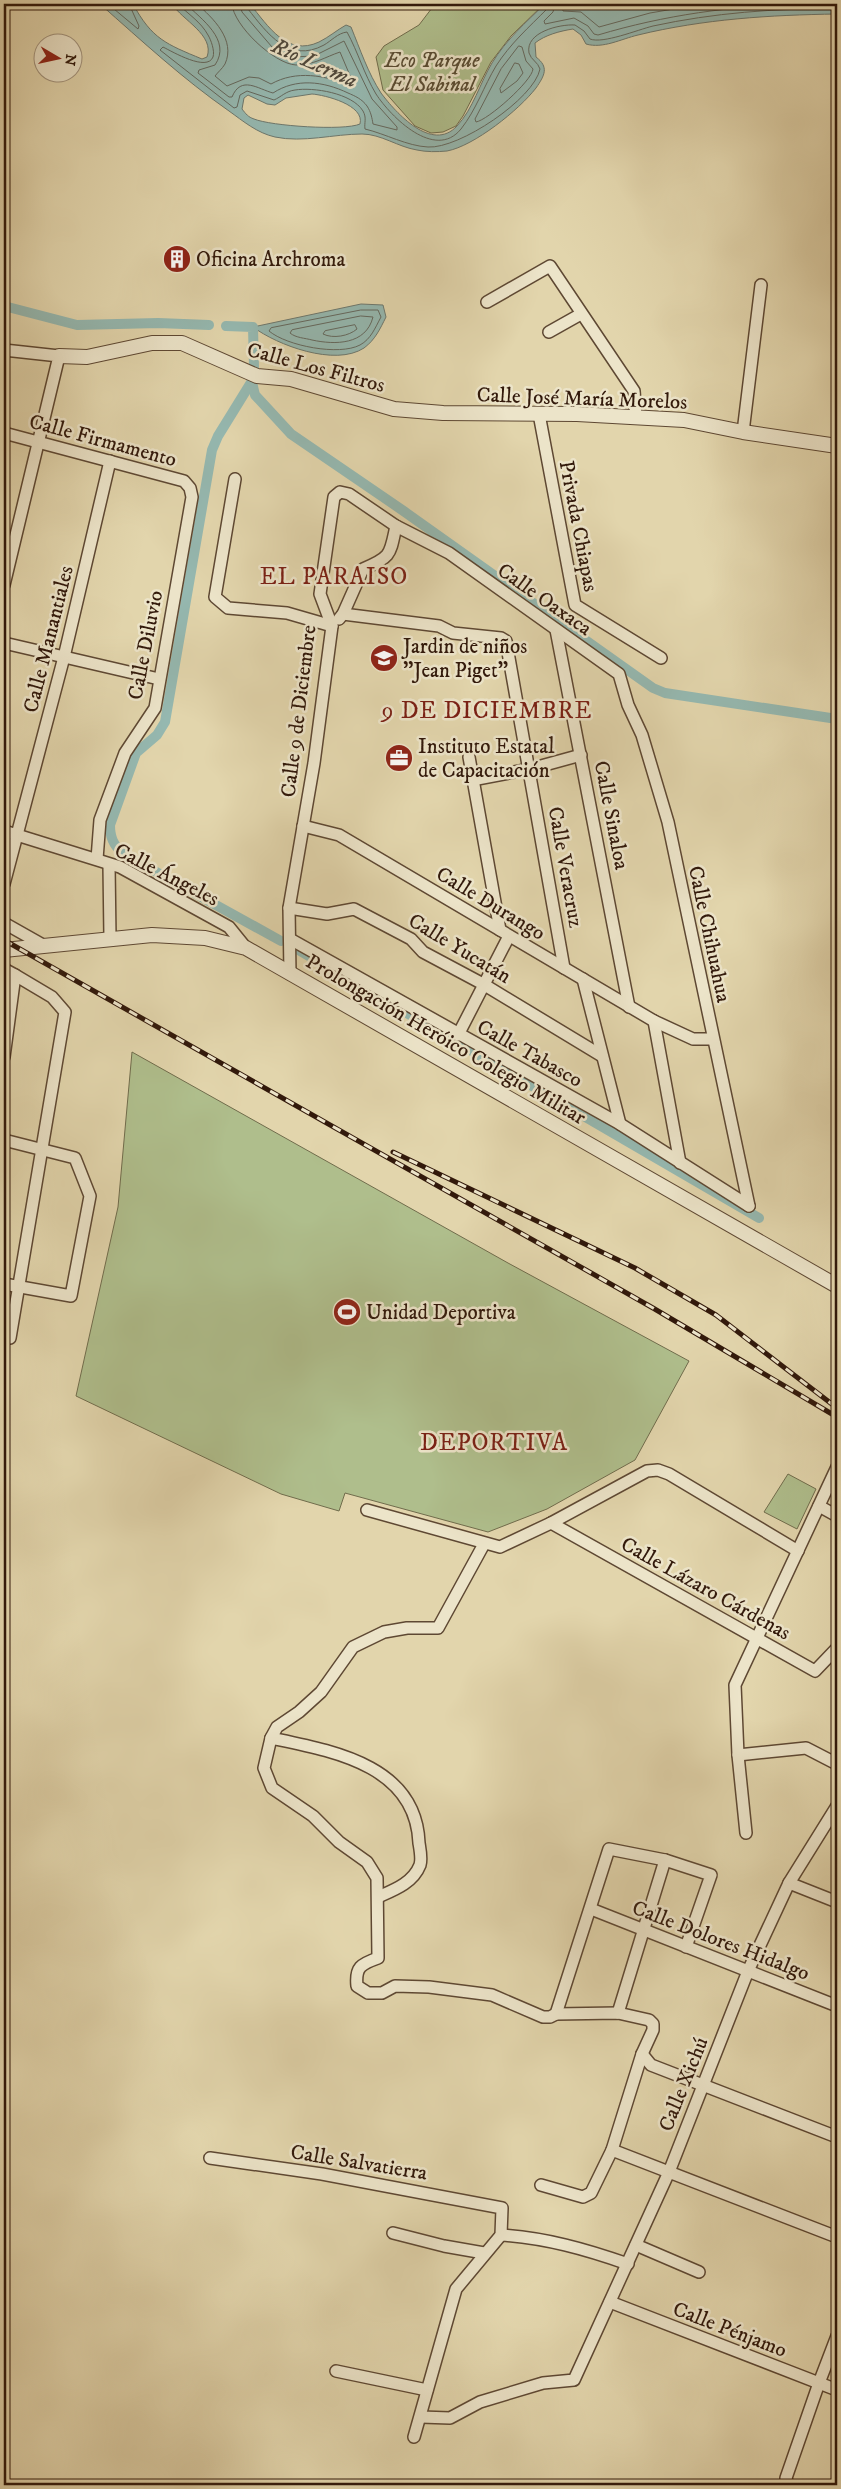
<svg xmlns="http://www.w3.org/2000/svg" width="841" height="2489" viewBox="0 0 841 2489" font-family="'IM FELL DW Pica',serif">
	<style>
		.green { fill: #afbe8c; stroke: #706c4c }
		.water { fill: #95b8b0; stroke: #6d786e; fill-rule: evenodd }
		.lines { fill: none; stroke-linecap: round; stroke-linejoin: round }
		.shore { stroke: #64685e; stroke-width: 1 }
		.canal { stroke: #95b8b0; stroke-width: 10 }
		.minor-casing { stroke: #5e4833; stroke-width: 14 }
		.tertiary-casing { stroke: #5e4833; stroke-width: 16 }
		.minor { stroke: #ece4c9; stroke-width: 11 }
		.tertiary { stroke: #ece4c9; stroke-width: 14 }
		.rail-casing { stroke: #32190b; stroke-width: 5 }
		.rail { stroke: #ece4c9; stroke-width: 3; stroke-dasharray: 9; stroke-linecap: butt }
		.labels { text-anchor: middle; stroke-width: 5; stroke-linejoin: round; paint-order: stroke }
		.park-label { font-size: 21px; font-style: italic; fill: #584b32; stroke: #ece4c9 }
		.poi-label { font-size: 21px; fill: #32190b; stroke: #ece4c9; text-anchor: start }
		.street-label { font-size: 21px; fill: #32190b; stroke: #ece4c9 }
		.water-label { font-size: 22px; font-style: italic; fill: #50493d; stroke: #ece4c9 }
		.quarter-label { font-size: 24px; letter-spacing: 1px; fill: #7a1f14; stroke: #ece4c9 }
	</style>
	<rect width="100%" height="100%" fill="#e2d5ac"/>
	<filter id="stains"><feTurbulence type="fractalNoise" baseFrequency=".004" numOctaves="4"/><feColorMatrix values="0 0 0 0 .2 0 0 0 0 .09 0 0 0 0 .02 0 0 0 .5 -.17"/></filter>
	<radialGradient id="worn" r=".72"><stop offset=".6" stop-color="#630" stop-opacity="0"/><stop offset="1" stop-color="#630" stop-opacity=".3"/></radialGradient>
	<g class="green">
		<path d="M 435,4 L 544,4 L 511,36 L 491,62 L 463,116 L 456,126 L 443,132 L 431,133 L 415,126 L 383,90 L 376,57 L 384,46 L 419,25 Z"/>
		<path d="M 132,1052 L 508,1263 L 689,1361 L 635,1460 L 547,1509 L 488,1532 L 345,1493 L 339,1511 L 281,1494 L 76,1396 L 118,1207 Z"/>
		<path d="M 788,1474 L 816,1489 L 797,1529 L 764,1512 Z"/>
	</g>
	<g class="water">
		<path d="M 100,4 L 133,4 C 152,39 166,44 202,59 L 207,57 C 215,35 182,20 172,4 L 250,4 C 268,26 287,57 319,42 C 329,37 337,30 346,25 L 351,27 C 360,49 368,73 381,93 C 396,113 432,153 457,126 C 473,109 480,83 492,63 C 506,40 526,22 545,4 L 837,4 L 837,14 C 770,15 704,19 638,35 C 621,39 603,49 586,44 L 581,35 L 573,29 C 560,31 545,35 535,43 L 536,57 C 549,67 545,75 536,88 C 519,110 474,146 447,151 C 437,152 426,152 417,150 C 398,147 381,134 362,134 C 334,134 303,143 275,137 C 257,133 243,121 229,111 C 183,79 142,41 100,4 ZM 312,94 C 325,95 365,105 360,124 C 344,131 271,126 254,119 C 248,117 246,114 242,109 L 244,98 L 248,95 L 267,104 L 275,105 L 286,98 Z"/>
		<path d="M 361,304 L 383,305 L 386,317 C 380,329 375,340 364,348 C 335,367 277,345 253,327 Z"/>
	</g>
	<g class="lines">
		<g class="shore">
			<path d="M 108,4 L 138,29 L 139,26 L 129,4"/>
			<path d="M 178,4 C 188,14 201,22 208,35 C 211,40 215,51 213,57 C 207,72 173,52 163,47 L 160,50 L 234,108 L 237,107 L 240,95 L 247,91 L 274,100 C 281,97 286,91 295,90 C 313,87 352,93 363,111 C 367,118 364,123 365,129 C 386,134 407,146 428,147 C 459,149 534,99 540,69 C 538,62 531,60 529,53 C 525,32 560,24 575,25 L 584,31 L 590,39 C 603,44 637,30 653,26 C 713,13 776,8 837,9"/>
			<path d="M 186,4 C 201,19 232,40 215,65 L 199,70 L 198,73 L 229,97 L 232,97 C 241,75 258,89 273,93 C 296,78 323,81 348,93 C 355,96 362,99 367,106 C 371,112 372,118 373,124 L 397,130 L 397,127 L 372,99 L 344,41 L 314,56 L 292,57 L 272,47 L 242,12 L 240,4"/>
			<path d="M 197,4 C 213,18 236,40 225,64 C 222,69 218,72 215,76 L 227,86 L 249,77 L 259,78 L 271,84 C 296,70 325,75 351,86 L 354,85 L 340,52 C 325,57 314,65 296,65 C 274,64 233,25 232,4"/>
			<path d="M 246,4 L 248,9 C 267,33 289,64 324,45 C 331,41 338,33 347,32 C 358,52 364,74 376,94 C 391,117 435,161 461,129 C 476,110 484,86 496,66 C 510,44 529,27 547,9 L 548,4"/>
			<path d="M 555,4 L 553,12 L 544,21 L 545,24 L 574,18 L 588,26 L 594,34 L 598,35 C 665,15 731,6 801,4"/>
			<path d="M 562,4 L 563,11 L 581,12 L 599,27 L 650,13 L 703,4"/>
			<path d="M 519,46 L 522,47 L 526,61 L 533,69 C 532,81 488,120 476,122 L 475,119 L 501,69 Z"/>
			<path d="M 515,63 L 519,64 L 523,73 L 517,81 L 501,93 L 500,89 Z"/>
			<path d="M 361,310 L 378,310 L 381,317 C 375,328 371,339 360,345 C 339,356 287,346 269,331 L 271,328 Z"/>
			<path d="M 361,316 L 373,317 C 366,345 335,345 312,340 C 305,338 296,338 290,333 L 292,330 Z"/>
			<path d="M 355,325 L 357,329 C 349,336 333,339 323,334 L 325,331 Z"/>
		</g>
		<g class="canal">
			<path d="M 4,306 L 77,325 L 158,323 L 209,325"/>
			<path d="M 226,326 L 253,327 L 254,367"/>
			<path d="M 252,381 L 218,436 L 212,450 L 165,722 L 157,735 L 136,753 L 110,825 C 110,837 113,844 122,853 L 281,941"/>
			<path d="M 252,382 L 255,395 L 291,434 L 405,512 L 653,688 L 665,693 L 837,719"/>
			<path d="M 295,948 L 759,1218"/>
		</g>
		<defs>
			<g id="minor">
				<path d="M 487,302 L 550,266 L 634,391 L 636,417"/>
				<path d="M 549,332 L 581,314"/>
				<path d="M 4,350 L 59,356 L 4,585"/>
				<path d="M 539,414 L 575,605 L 661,658"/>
				<path d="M 743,432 L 761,285"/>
				<path d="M 4,433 L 184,481 L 190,488 L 192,497 L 155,708 L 125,753 L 100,820 L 97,859"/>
				<path d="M 235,479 L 215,597 L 228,608 L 287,613 L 332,626"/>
				<path d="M 343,614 L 439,626 L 453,633 L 501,638 L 506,641 L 564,968"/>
				<path d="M 339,619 L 343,614 L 363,569 C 392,557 390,554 396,526"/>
				<path d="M 556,630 L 629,1007"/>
				<path d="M 4,643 L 159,679"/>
				<path d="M 469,757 L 500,930"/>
				<path d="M 472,780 L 530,769 L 581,755"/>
				<path d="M 303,826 L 339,835 L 654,1021 L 693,1039 L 712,1039"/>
				<path d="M 4,831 L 120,867 L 229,927 L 246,948"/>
				<path d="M 109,865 L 110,938"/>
				<path d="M 4,884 L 64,657 L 110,461"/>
				<path d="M 289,908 L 327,914 L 354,909 L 411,939 L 423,952 L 483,984 L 602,1056"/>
				<path d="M 4,923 L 43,945"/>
				<path d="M 290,939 L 620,1124 L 749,1206"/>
				<path d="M 4,969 L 15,975 L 4,1057"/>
				<path d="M 290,974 L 289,908 L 314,763 L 332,626 L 320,594 L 334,497 L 340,492 L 349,494 L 396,526 L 449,553 L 619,674 L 628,705 L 642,735 L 668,822 L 749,1206"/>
				<path d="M 583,979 L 620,1124"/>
				<path d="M 654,1021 L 680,1163"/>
				<path d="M 458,1035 L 509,936"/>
				<path d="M 4,1140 L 75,1158 L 90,1196 L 71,1296 L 4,1284"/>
				<path d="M 10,1338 L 65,1012 L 52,997 L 15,975"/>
				<path d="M 819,1506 L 837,1516"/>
				<path d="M 367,1510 L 500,1547 L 551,1523 L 647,1471 L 658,1470 L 669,1474 L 798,1551"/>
				<path d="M 551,1523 L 815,1671 L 837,1648"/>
				<path d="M 484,1544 L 438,1628 L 407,1628 L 384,1632 L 353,1647 L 321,1692 L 299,1712 L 277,1727 L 271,1738 L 264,1768 L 272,1788 L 313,1816 L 339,1842 L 367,1862 L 377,1878 L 378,1958 C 361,1964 355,1967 357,1986 L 368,1993 L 382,1993 L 395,1986 L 429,1987 L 492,1995 L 543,2017 L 550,2017 L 556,2014 L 618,2013 L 649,2020 L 653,2024 L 653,2030 L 642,2054 L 612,2150 L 591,2193 L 583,2197 L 541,2185"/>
				<path d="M 271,1738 C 333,1751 416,1765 419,1843 C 420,1849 422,1859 420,1865 C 413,1883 394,1890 378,1897"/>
				<path d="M 738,1755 L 806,1748 L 837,1764"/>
				<path d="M 746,1833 L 738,1755 L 735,1685 L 837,1467"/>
				<path d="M 789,1883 L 837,1902"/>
				<path d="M 591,1909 L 837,2006"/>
				<path d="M 618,2013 L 665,1860"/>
				<path d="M 556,2014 L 609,1849 L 665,1860 L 711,1875 L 686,1947"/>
				<path d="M 642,2054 L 651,2065 L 837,2137"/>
				<path d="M 612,2150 L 837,2237"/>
				<path d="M 210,2158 L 322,2174 L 502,2208 L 501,2235 L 456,2289 L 414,2437"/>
				<path d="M 393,2233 L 444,2246 L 484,2253"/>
				<path d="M 501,2235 C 546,2238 585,2249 628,2264"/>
				<path d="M 636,2245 L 699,2272"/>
				<path d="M 610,2302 L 837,2390"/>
				<path d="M 336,2371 L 427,2390"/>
				<path d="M 421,2417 L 450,2418 L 480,2402 L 543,2383 L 574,2380 L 669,2172 L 748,1971 L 789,1883 L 837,1806"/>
				<path d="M 788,2485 L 786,2478 L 819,2383 L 837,2336"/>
			</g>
			<g id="tertiary">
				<path d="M 59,356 L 87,357 L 152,343 L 182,343 L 257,376 L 291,379 L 394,409 L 443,413 L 577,414 L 684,420 L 743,432 L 837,446"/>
				<path d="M 4,950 L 152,935 L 205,938 L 246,948 L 837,1286"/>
			</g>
		</defs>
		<use href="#minor" class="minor-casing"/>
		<use href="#tertiary" class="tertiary-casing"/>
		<use href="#minor" class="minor"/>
		<use href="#tertiary" class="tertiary"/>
		<defs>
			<g id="rail">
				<path d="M 4,940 L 653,1308 L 837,1417"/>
				<path d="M 393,1152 L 635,1268 L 716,1315 L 837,1408"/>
			</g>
		</defs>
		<use href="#rail" class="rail-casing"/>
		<use href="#rail" class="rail"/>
	</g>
	<defs>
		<symbol id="building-disc" viewBox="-11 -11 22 22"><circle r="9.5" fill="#8f2418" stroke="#ece4c9"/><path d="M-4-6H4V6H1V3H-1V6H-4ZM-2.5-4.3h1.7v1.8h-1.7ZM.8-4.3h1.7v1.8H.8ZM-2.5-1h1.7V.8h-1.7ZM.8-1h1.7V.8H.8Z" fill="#fff"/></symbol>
		<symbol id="school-disc" viewBox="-11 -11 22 22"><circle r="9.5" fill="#8f2418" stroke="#ece4c9"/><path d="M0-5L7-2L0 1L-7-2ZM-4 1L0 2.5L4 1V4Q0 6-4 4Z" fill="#fff"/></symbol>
		<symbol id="office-disc" viewBox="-11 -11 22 22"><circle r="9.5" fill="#8f2418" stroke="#ece4c9"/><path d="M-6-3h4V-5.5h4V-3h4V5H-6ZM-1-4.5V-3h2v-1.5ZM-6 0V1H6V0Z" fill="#fff"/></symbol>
		<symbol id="stadium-disc" viewBox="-11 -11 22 22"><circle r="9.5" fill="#8f2418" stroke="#ece4c9"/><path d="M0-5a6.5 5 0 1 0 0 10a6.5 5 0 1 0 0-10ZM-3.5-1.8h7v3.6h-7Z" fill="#fff"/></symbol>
	</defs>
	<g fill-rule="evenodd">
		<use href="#building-disc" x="161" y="243" width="32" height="32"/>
		<use href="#school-disc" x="368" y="642" width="32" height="32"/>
		<use href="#office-disc" x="383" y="742" width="32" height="32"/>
		<use href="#stadium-disc" x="331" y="1296" width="32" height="32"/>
	</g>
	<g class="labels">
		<g class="park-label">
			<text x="432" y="67">Eco Parque<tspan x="432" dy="24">El Sabinal</tspan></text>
		</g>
		<g class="poi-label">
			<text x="196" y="266">Oficina Archroma</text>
			<text x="403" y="653">Jardin de niños<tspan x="403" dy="24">"Jean Piget"</tspan></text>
			<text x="418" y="753">Instituto Estatal<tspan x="418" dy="24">de Capacitación</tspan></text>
			<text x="366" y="1319">Unidad Deportiva</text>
		</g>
		<g class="street-label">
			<text transform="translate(316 367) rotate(15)" y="7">Calle Los Filtros</text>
			<text transform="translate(582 398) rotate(2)" y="7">Calle José María Morelos</text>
			<text transform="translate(103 440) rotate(15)" y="7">Calle Firmamento</text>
			<text transform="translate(579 526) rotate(79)" y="7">Privada Chiapas</text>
			<text transform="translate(545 599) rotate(35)" y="7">Calle Oaxaca</text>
			<text transform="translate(48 639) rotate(-76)" y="7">Calle Manantiales</text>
			<text transform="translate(145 645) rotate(-79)" y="7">Calle Diluvio</text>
			<text transform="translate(298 711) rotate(-83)" y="7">Calle 9 de Diciembre</text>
			<text transform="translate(612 815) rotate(79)" y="7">Calle Sinaloa</text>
			<text transform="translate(566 867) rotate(80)" y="7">Calle Veracruz</text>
			<text transform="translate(167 874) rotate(27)" y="7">Calle Ángeles</text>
			<text transform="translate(491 903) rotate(31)" y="7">Calle Durango</text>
			<text transform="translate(710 934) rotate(78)" y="7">Calle Chihuahua</text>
			<text transform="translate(460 948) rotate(31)" y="7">Calle Yucatán</text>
			<text transform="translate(446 1039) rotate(30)" y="7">Prolongación Heróico Colegio Militar</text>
			<text transform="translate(530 1053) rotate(29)" y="7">Calle Tabasco</text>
			<text transform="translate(706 1588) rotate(29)" y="7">Calle Lázaro Cárdenas</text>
			<text transform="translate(721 1940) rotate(21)" y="7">Calle Dolores Hidalgo</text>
			<text transform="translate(683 2084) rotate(-68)" y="7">Calle Xichú</text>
			<text transform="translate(359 2162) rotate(9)" y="7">Calle Salvatierra</text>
			<text transform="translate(730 2329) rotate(21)" y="7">Calle Pénjamo</text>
		</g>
		<g class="water-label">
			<text transform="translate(315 62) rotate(24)" y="8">Río Lerma</text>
		</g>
		<g class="quarter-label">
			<text x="334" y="584">EL PARAISO</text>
			<text x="487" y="718">9 DE DICIEMBRE</text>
			<text x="494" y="1450">DEPORTIVA</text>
		</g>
	</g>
	<rect width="841" height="2489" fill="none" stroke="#e2d5ac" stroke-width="20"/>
	<rect x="5" y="5" width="831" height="2479" fill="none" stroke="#32190b" stroke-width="2.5"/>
	<rect x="10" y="10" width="821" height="2469" fill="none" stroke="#32190b"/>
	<g transform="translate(58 58) rotate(99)"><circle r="24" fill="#ece4c9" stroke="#a2937d"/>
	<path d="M0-4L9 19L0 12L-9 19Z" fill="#8f2418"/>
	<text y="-8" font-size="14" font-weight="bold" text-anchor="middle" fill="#32190b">N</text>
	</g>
	<rect width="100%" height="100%" filter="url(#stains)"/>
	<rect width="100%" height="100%" fill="url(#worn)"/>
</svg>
